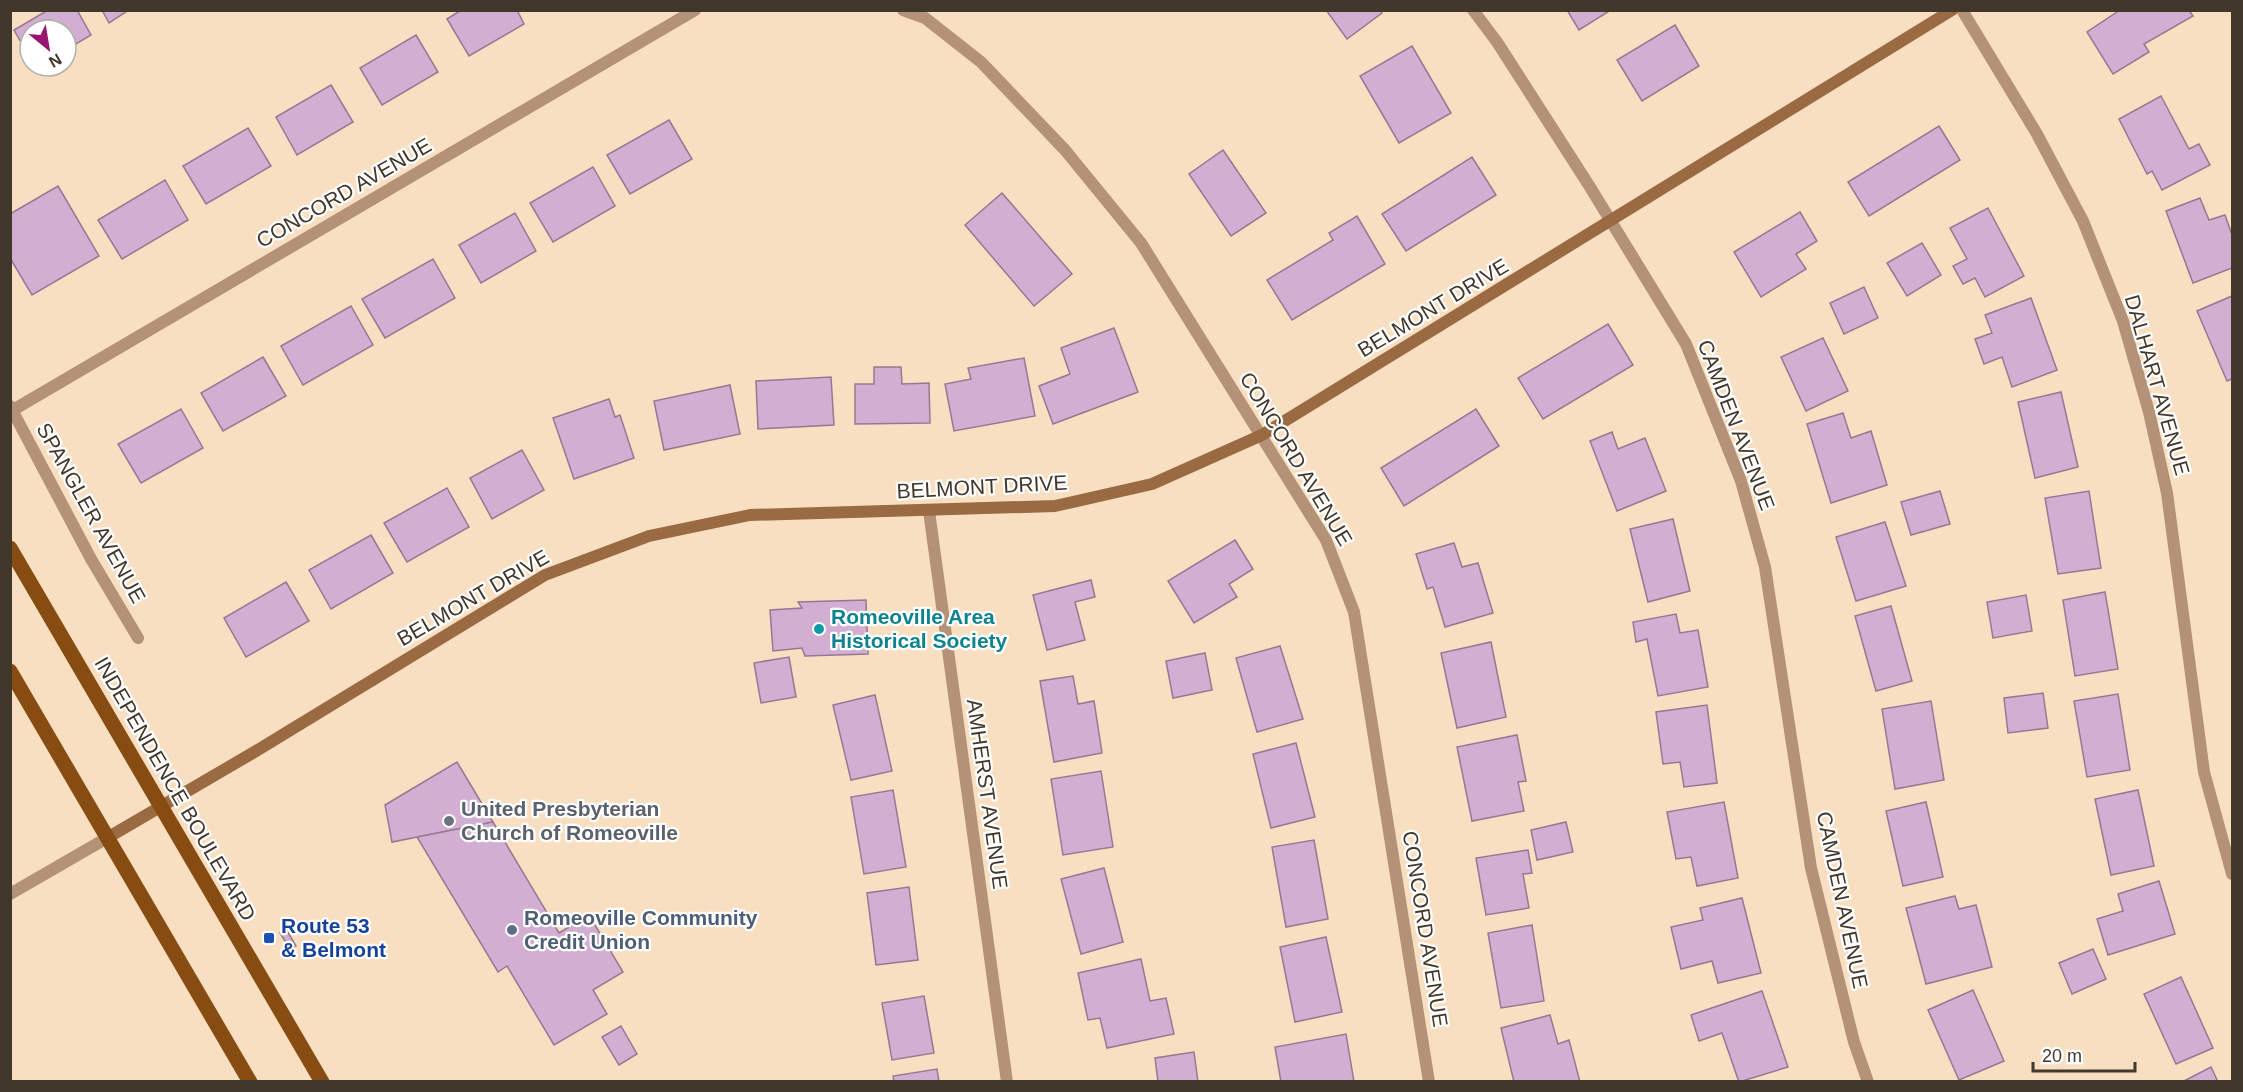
<svg xmlns="http://www.w3.org/2000/svg" width="2243" height="1092" viewBox="0 0 2243 1092" font-family="Arial,sans-serif">
	<style>
		.building { fill: #d2aed2; stroke: #947993; stroke-width: 1.5 }
		.lines { fill: none; stroke-linecap: round; stroke-linejoin: round }
		.street { stroke: #b49278; stroke-width: 12 }
		.secondary { stroke: #9a6a42; stroke-width: 12 }
		.primary { stroke: #874c11; stroke-width: 15 }
		.culture-dot { fill: #0f9aa8; stroke: #fff; stroke-width: 2 }
		.worship-dot { fill: #6b7280; stroke: #fff; stroke-width: 2 }
		.service-dot { fill: #5c6f8a; stroke: #fff; stroke-width: 2 }
		.transit-dot { fill: #1a4fb4; stroke: #fff; stroke-width: 2 }
		.labels { text-anchor: middle; stroke-width: 4.5; stroke-linejoin: round; paint-order: stroke }
		.street-label { font-size: 21px; fill: #42372b; stroke: #fff }
		.culture-label { font-size: 21px; font-weight: bold; fill: #0d838f; stroke: #fff; text-anchor: start }
		.worship-label { font-size: 21px; font-weight: bold; fill: #5b616d; stroke: #fff; text-anchor: start }
		.service-label { font-size: 21px; font-weight: bold; fill: #4e5e75; stroke: #fff; text-anchor: start }
		.transit-label { font-size: 21px; font-weight: bold; fill: #164399; stroke: #fff; text-anchor: start }
	</style>
	<rect width="100%" height="100%" fill="#f9dfc1"/>
	<g class="building">
		<path d="M 48,10 L 77,10 L 91,35 L 66,50 L 66,30 L 30,30 L 30,58 L 14,30 Z"/>
		<path d="M 102,10 L 129,10 L 109,23 Z"/>
		<path d="M 461,10 L 517,10 L 524,24 L 469,56 L 447,19 Z"/>
		<path d="M 1326,10 L 1380,10 L 1382,13 L 1347,39 Z"/>
		<path d="M 1567,10 L 1611,10 L 1579,30 Z"/>
		<path d="M 2120,10 L 2189,10 L 2193,16 L 2144,44 L 2149,52 L 2113,74 L 2087,32 Z"/>
		<path d="M 1675,25 L 1699,66 L 1642,101 L 1617,60 Z"/>
		<path d="M 416,35 L 438,72 L 382,105 L 360,68 Z"/>
		<path d="M 1412,46 L 1451,113 L 1399,143 L 1360,76 Z"/>
		<path d="M 331,85 L 353,122 L 297,155 L 276,117 Z"/>
		<path d="M 2161,96 L 2189,149 L 2199,144 L 2210,165 L 2162,190 L 2152,171 L 2147,174 L 2119,119 Z"/>
		<path d="M 669,120 L 692,159 L 630,194 L 607,155 Z"/>
		<path d="M 1939,126 L 1960,160 L 1869,216 L 1848,182 Z"/>
		<path d="M 248,128 L 271,166 L 206,204 L 183,166 Z"/>
		<path d="M 1223,150 L 1266,213 L 1231,236 L 1189,174 Z"/>
		<path d="M 1472,157 L 1496,195 L 1406,251 L 1382,214 Z"/>
		<path d="M 593,167 L 615,206 L 553,242 L 530,203 Z"/>
		<path d="M 165,180 L 188,220 L 122,259 L 98,220 Z"/>
		<path d="M 58,186 L 99,256 L 32,295 L 10,258 L 10,214 Z"/>
		<path d="M 1002,193 L 1072,274 L 1034,306 L 965,225 Z"/>
		<path d="M 2200,198 L 2209,220 L 2225,215 L 2232,235 L 2232,268 L 2193,283 L 2166,211 Z"/>
		<path d="M 1988,208 L 2024,276 L 1985,297 L 1975,278 L 1963,284 L 1953,266 L 1967,259 L 1950,228 Z"/>
		<path d="M 1800,212 L 1817,241 L 1796,254 L 1806,269 L 1761,297 L 1734,252 Z"/>
		<path d="M 515,213 L 536,251 L 481,283 L 459,245 Z"/>
		<path d="M 1357,216 L 1385,264 L 1292,320 L 1267,280 L 1333,240 L 1329,233 Z"/>
		<path d="M 1922,243 L 1941,275 L 1907,296 L 1887,263 Z"/>
		<path d="M 433,259 L 455,298 L 385,338 L 362,299 Z"/>
		<path d="M 1864,287 L 1878,318 L 1844,334 L 1830,303 Z"/>
		<path d="M 2232,296 L 2232,379 L 2227,381 L 2197,311 Z"/>
		<path d="M 2031,298 L 2057,370 L 2012,387 L 2002,357 L 1984,364 L 1975,339 L 1992,333 L 1985,315 Z"/>
		<path d="M 351,306 L 373,345 L 303,385 L 281,346 Z"/>
		<path d="M 1608,324 L 1633,365 L 1543,419 L 1518,378 Z"/>
		<path d="M 1114,328 L 1138,392 L 1053,424 L 1039,386 L 1070,374 L 1061,348 Z"/>
		<path d="M 1823,338 L 1848,391 L 1806,411 L 1781,357 Z"/>
		<path d="M 263,357 L 286,396 L 223,431 L 201,393 Z"/>
		<path d="M 1024,358 L 1035,416 L 954,431 L 945,384 L 971,379 L 968,368 Z"/>
		<path d="M 874,367 L 901,367 L 902,384 L 929,383 L 930,423 L 855,424 L 855,384 L 874,384 Z"/>
		<path d="M 831,377 L 834,425 L 758,429 L 756,381 Z"/>
		<path d="M 730,385 L 740,434 L 664,450 L 654,401 Z"/>
		<path d="M 2061,392 L 2078,467 L 2035,478 L 2018,402 Z"/>
		<path d="M 609,399 L 615,417 L 620,415 L 634,458 L 574,479 L 553,418 Z"/>
		<path d="M 181,409 L 203,448 L 141,483 L 118,444 Z"/>
		<path d="M 1476,409 L 1499,446 L 1404,506 L 1381,468 Z"/>
		<path d="M 1843,413 L 1851,438 L 1871,431 L 1887,485 L 1831,503 L 1807,424 Z"/>
		<path d="M 1612,432 L 1618,449 L 1645,438 L 1666,491 L 1617,511 L 1590,441 Z"/>
		<path d="M 522,450 L 544,490 L 492,519 L 470,478 Z"/>
		<path d="M 447,488 L 469,527 L 407,562 L 384,523 Z"/>
		<path d="M 1940,491 L 1950,524 L 1911,535 L 1901,502 Z"/>
		<path d="M 2089,491 L 2101,568 L 2058,574 L 2045,498 Z"/>
		<path d="M 1673,519 L 1690,591 L 1648,602 L 1630,529 Z"/>
		<path d="M 1885,522 L 1906,586 L 1856,601 L 1836,537 Z"/>
		<path d="M 371,535 L 393,573 L 331,609 L 309,570 Z"/>
		<path d="M 1235,540 L 1253,569 L 1229,584 L 1237,597 L 1194,623 L 1168,581 Z"/>
		<path d="M 1454,543 L 1462,567 L 1478,563 L 1493,613 L 1445,627 L 1433,587 L 1427,589 L 1416,554 Z"/>
		<path d="M 1091,580 L 1095,597 L 1075,602 L 1085,640 L 1047,650 L 1033,595 Z"/>
		<path d="M 286,582 L 309,621 L 246,657 L 224,618 Z"/>
		<path d="M 2105,592 L 2118,669 L 2075,676 L 2063,600 Z"/>
		<path d="M 2026,595 L 2032,631 L 1993,638 L 1987,602 Z"/>
		<path d="M 866,600 L 868,654 L 805,656 L 802,648 L 773,651 L 770,610 L 802,608 L 798,602 Z"/>
		<path d="M 1891,606 L 1912,681 L 1876,691 L 1855,616 Z"/>
		<path d="M 1676,614 L 1680,633 L 1698,630 L 1708,687 L 1658,696 L 1647,639 L 1636,642 L 1633,622 Z"/>
		<path d="M 1491,642 L 1506,717 L 1457,728 L 1441,653 Z"/>
		<path d="M 1280,646 L 1303,719 L 1257,732 L 1236,658 Z"/>
		<path d="M 1205,653 L 1212,690 L 1173,698 L 1166,661 Z"/>
		<path d="M 789,657 L 796,697 L 761,703 L 754,663 Z"/>
		<path d="M 1073,676 L 1078,704 L 1094,701 L 1102,753 L 1054,762 L 1040,681 Z"/>
		<path d="M 2043,693 L 2048,728 L 2008,733 L 2004,698 Z"/>
		<path d="M 2118,694 L 2130,770 L 2087,777 L 2074,701 Z"/>
		<path d="M 875,695 L 892,771 L 851,780 L 833,705 Z"/>
		<path d="M 1931,701 L 1944,780 L 1895,789 L 1882,709 Z"/>
		<path d="M 1707,705 L 1717,783 L 1684,787 L 1680,762 L 1663,764 L 1656,712 Z"/>
		<path d="M 1517,735 L 1526,781 L 1518,782 L 1524,811 L 1472,821 L 1457,747 Z"/>
		<path d="M 1296,743 L 1315,817 L 1271,828 L 1253,754 Z"/>
		<path d="M 457,762 L 493,822 L 392,842 L 385,805 Z"/>
		<path d="M 1101,771 L 1113,847 L 1063,855 L 1051,779 Z"/>
		<path d="M 893,790 L 906,867 L 864,874 L 851,797 Z"/>
		<path d="M 2138,790 L 2154,866 L 2111,875 L 2095,799 Z"/>
		<path d="M 1724,802 L 1738,878 L 1697,886 L 1691,857 L 1676,859 L 1667,812 Z"/>
		<path d="M 1926,802 L 1943,877 L 1903,886 L 1886,811 Z"/>
		<path d="M 493,822 L 559,933 L 589,915 L 623,972 L 593,990 L 607,1014 L 554,1045 L 507,966 L 498,972 L 417,837 Z"/>
		<path d="M 1566,822 L 1573,852 L 1537,860 L 1531,830 Z"/>
		<path d="M 1314,840 L 1328,919 L 1286,927 L 1272,847 Z"/>
		<path d="M 1528,850 L 1532,873 L 1523,874 L 1529,908 L 1486,915 L 1476,858 Z"/>
		<path d="M 1104,868 L 1123,942 L 1081,954 L 1061,879 Z"/>
		<path d="M 2159,881 L 2175,934 L 2108,955 L 2097,919 L 2123,911 L 2118,894 Z"/>
		<path d="M 909,887 L 918,960 L 876,965 L 867,893 Z"/>
		<path d="M 1955,896 L 1959,909 L 1976,905 L 1992,967 L 1926,984 L 1906,908 Z"/>
		<path d="M 1742,898 L 1761,973 L 1718,983 L 1712,961 L 1681,969 L 1671,927 L 1703,920 L 1700,908 Z"/>
		<path d="M 1532,925 L 1544,1001 L 1501,1008 L 1488,933 Z"/>
		<path d="M 286,929 L 296,946 L 290,949 L 280,933 Z"/>
		<path d="M 1326,937 L 1342,1012 L 1295,1022 L 1280,947 Z"/>
		<path d="M 2093,949 L 2106,979 L 2072,994 L 2059,963 Z"/>
		<path d="M 1141,959 L 1150,1001 L 1166,998 L 1174,1034 L 1107,1048 L 1100,1018 L 1088,1020 L 1078,973 Z"/>
		<path d="M 2181,977 L 2213,1048 L 2176,1064 L 2144,994 Z"/>
		<path d="M 1973,990 L 2004,1061 L 1959,1080 L 1928,1010 Z"/>
		<path d="M 1762,991 L 1788,1067 L 1739,1082 L 1722,1033 L 1699,1041 L 1691,1015 Z"/>
		<path d="M 924,996 L 934,1053 L 892,1060 L 882,1003 Z"/>
		<path d="M 1550,1015 L 1558,1044 L 1569,1040 L 1580,1082 L 1514,1082 L 1501,1028 Z"/>
		<path d="M 621,1026 L 637,1054 L 619,1065 L 602,1037 Z"/>
		<path d="M 1346,1034 L 1354,1082 L 1281,1082 L 1275,1047 Z"/>
		<path d="M 1194,1052 L 1198,1082 L 1158,1082 L 1155,1058 Z"/>
		<path d="M 2211,1067 L 2218,1082 L 2182,1082 Z"/>
		<path d="M 937,1069 L 939,1082 L 894,1082 L 893,1076 Z"/>
	</g>
	<g class="lines">
		<g class="street">
			<path d="M 903,10 L 925,18 L 981,62 L 1065,150 L 1141,243 L 1326,540 L 1354,612 L 1429,1082"/>
			<path d="M 1473,10 L 1497,42 L 1590,187 L 1686,344 L 1741,481 L 1765,567 L 1811,868 L 1854,1042 L 1868,1082"/>
			<path d="M 1962,10 L 2037,134 L 2083,221 L 2123,321 L 2149,412 L 2167,493 L 2204,772 L 2232,874"/>
			<path d="M 10,406 L 91,559 L 138,638"/>
			<path d="M 13,410 L 695,10"/>
			<path d="M 929,511 L 1007,1082"/>
			<path d="M 10,894 L 107,838"/>
		</g>
		<path class="secondary" d="M 107,838 L 251,754 L 545,575 L 649,536 L 750,515 L 1055,506 L 1152,484 L 1262,435 L 1952,10"/>
		<g class="primary">
			<path d="M 10,548 L 322,1082"/>
			<path d="M 10,671 L 250,1082"/>
		</g>
	</g>
	<circle class="culture-dot" cx="819" cy="629" r="6"/>
	<circle class="worship-dot" cx="449" cy="821" r="6"/>
	<circle class="service-dot" cx="512" cy="930" r="6"/>
	<rect class="transit-dot" x="263" y="932" width="12" height="12" rx="3"/>
	<g class="labels">
		<g class="street-label">
			<text transform="translate(344 193) rotate(-30)" y="7">CONCORD AVENUE</text>
			<text transform="translate(1433 308) rotate(-31)" y="7">BELMONT DRIVE</text>
			<text transform="translate(2157 385) rotate(74)" y="7">DALHART AVENUE</text>
			<text transform="translate(1736 425) rotate(69)" y="7">CAMDEN AVENUE</text>
			<text transform="translate(1296 459) rotate(59)" y="7">CONCORD AVENUE</text>
			<text transform="translate(982 487) rotate(-3)" y="7">BELMONT DRIVE</text>
			<text transform="translate(91 513) rotate(61)" y="7">SPANGLER AVENUE</text>
			<text transform="translate(473 598) rotate(-30)" y="7">BELMONT DRIVE</text>
			<text transform="translate(175 789) rotate(60)" y="7">INDEPENDENCE BOULEVARD</text>
			<text transform="translate(987 794) rotate(82)" y="7">AMHERST AVENUE</text>
			<text transform="translate(1842 900) rotate(78)" y="7">CAMDEN AVENUE</text>
			<text transform="translate(1425 929) rotate(81)" y="7">CONCORD AVENUE</text>
		</g>
		<g class="culture-label">
			<text x="831" y="624">Romeoville Area<tspan x="831" dy="24">Historical Society</tspan></text>
		</g>
		<g class="worship-label">
			<text x="461" y="816">United Presbyterian<tspan x="461" dy="24">Church of Romeoville</tspan></text>
		</g>
		<g class="service-label">
			<text x="524" y="925">Romeoville Community<tspan x="524" dy="24">Credit Union</tspan></text>
		</g>
		<g class="transit-label">
			<text x="281" y="933">Route 53<tspan x="281" dy="24">&amp; Belmont</tspan></text>
		</g>
	</g>
	<rect width="2243" height="1092" fill="none" stroke="#42372b" stroke-width="24"/>
	<g transform="translate(48 48) rotate(150)"><circle r="28" fill="#ffffff" stroke="#b3afaa" stroke-width="1.5"/>
	<path d="M0-4.5L10 22L0 15L-10 22Z" fill="#97156c"/>
	<text y="-9" font-size="16" font-weight="bold" text-anchor="middle" fill="#42372b">N</text>
	</g>
	<path d="M2033 1062v9h102v-9" fill="none" stroke="#42372b" stroke-width="3"/>
	<text x="2042" y="1062" font-size="18" fill="#42372b" stroke="#ffffff" stroke-width="4.5" paint-order="stroke">20 m</text>
</svg>
